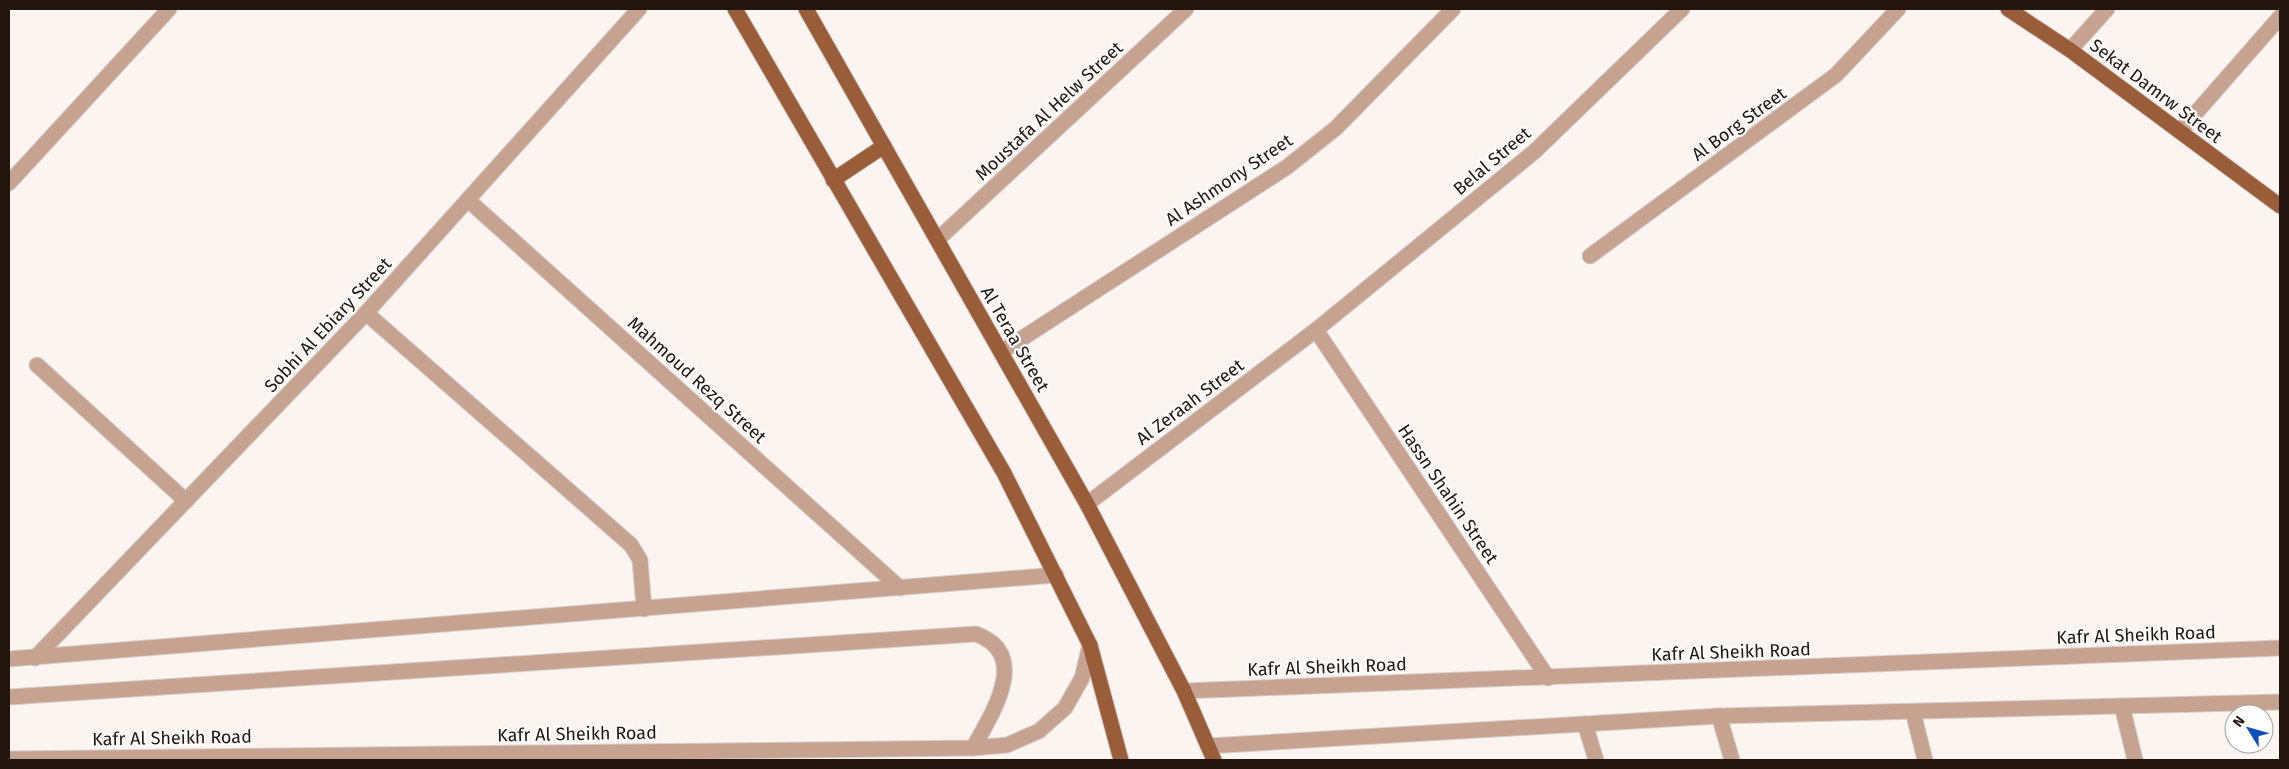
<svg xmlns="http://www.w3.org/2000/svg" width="2289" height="769" viewBox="0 0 2289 769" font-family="'Fira Sans',sans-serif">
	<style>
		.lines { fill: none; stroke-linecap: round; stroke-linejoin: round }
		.minor-casing { stroke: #d8d0cc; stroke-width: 17 }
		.major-casing { stroke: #d8d0cc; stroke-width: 17 }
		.minor { stroke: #c6a390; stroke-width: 15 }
		.major { stroke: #9a5d3a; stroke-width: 15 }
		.labels { text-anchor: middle; stroke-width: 4.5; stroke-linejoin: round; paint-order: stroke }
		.street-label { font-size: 18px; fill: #22150e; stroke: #fff }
	</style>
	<rect width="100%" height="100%" fill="#fbf4f0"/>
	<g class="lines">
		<defs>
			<g id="minor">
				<path d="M 2070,50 L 2107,9"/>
				<path d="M 2180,131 L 2280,17"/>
				<path d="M 9,183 L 169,9"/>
				<path d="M 468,200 L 900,588"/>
				<path d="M 937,240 L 1186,9"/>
				<path d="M 1590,256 L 1836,75 L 1898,9"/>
				<path d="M 366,313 L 631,545 L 640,560 L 644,609"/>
				<path d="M 1316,330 L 1548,678"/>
				<path d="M 1001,352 L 1287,167 L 1336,128 L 1453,9"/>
				<path d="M 37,365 L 186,501"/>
				<path d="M 1087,504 L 1316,330 L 1534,152 L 1682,9"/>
				<path d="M 35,658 L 366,313 L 639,9"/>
				<path d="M 9,659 L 1056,575"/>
				<path d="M 1184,691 L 2280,648"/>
				<path d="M 9,697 L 976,634 C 1032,655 991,715 973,748"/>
				<path d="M 2122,706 L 2135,760"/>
				<path d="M 1913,712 L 1925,760"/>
				<path d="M 1719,716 L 1732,760"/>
				<path d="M 1585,724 L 1596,760"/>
				<path d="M 1208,746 L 1719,716 L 2280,702"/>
				<path d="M 9,759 L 973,748 L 1007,745 L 1039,731 L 1065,708 L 1082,678 L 1090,645"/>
			</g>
			<g id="major">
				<path d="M 735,9 L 1004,473 L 1090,645 L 1121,760"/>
				<path d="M 806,9 L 1087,504 L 1184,691 L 1214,760"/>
				<path d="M 2008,9 L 2070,50 L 2280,206"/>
				<path d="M 833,180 L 884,146"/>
			</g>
		</defs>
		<use href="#minor" class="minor-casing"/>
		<use href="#major" class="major-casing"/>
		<use href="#minor" class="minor"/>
		<use href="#major" class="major"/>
	</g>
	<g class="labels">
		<g class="street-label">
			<text transform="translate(2156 91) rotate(37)" y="6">Sekat Damrw Street</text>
			<text transform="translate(1049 111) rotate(-43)" y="6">Moustafa Al Helw Street</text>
			<text transform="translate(1739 124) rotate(-36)" y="6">Al Borg Street</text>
			<text transform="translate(1492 161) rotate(-40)" y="6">Belal Street</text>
			<text transform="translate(1229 180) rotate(-34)" y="6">Al Ashmony Street</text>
			<text transform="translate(328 325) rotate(-47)" y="6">Sobhi Al Ebiary Street</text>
			<text transform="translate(1015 339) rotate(60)" y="6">Al Teraa Street</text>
			<text transform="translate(697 380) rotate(42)" y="6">Mahmoud Rezq Street</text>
			<text transform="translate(1190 402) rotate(-37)" y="6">Al Zeraah Street</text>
			<text transform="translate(1448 494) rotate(56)" y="6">Hassn Shahin Street</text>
			<text transform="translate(2136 635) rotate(-2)" y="6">Kafr Al Sheikh Road</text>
			<text transform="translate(1731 652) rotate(-2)" y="6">Kafr Al Sheikh Road</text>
			<text transform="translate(1327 667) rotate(-2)" y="6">Kafr Al Sheikh Road</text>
			<text transform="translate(577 734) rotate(-1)" y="6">Kafr Al Sheikh Road</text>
			<text transform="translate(172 738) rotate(-1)" y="6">Kafr Al Sheikh Road</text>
		</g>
	</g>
	<rect width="2289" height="769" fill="none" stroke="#22150e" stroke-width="20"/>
	<g transform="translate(2249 729) rotate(307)"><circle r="24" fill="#ffffff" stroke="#a7a19f"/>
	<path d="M0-4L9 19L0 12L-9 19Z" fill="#0d4fba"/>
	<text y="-8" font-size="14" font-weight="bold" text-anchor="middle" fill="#22150e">N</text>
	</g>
</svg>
